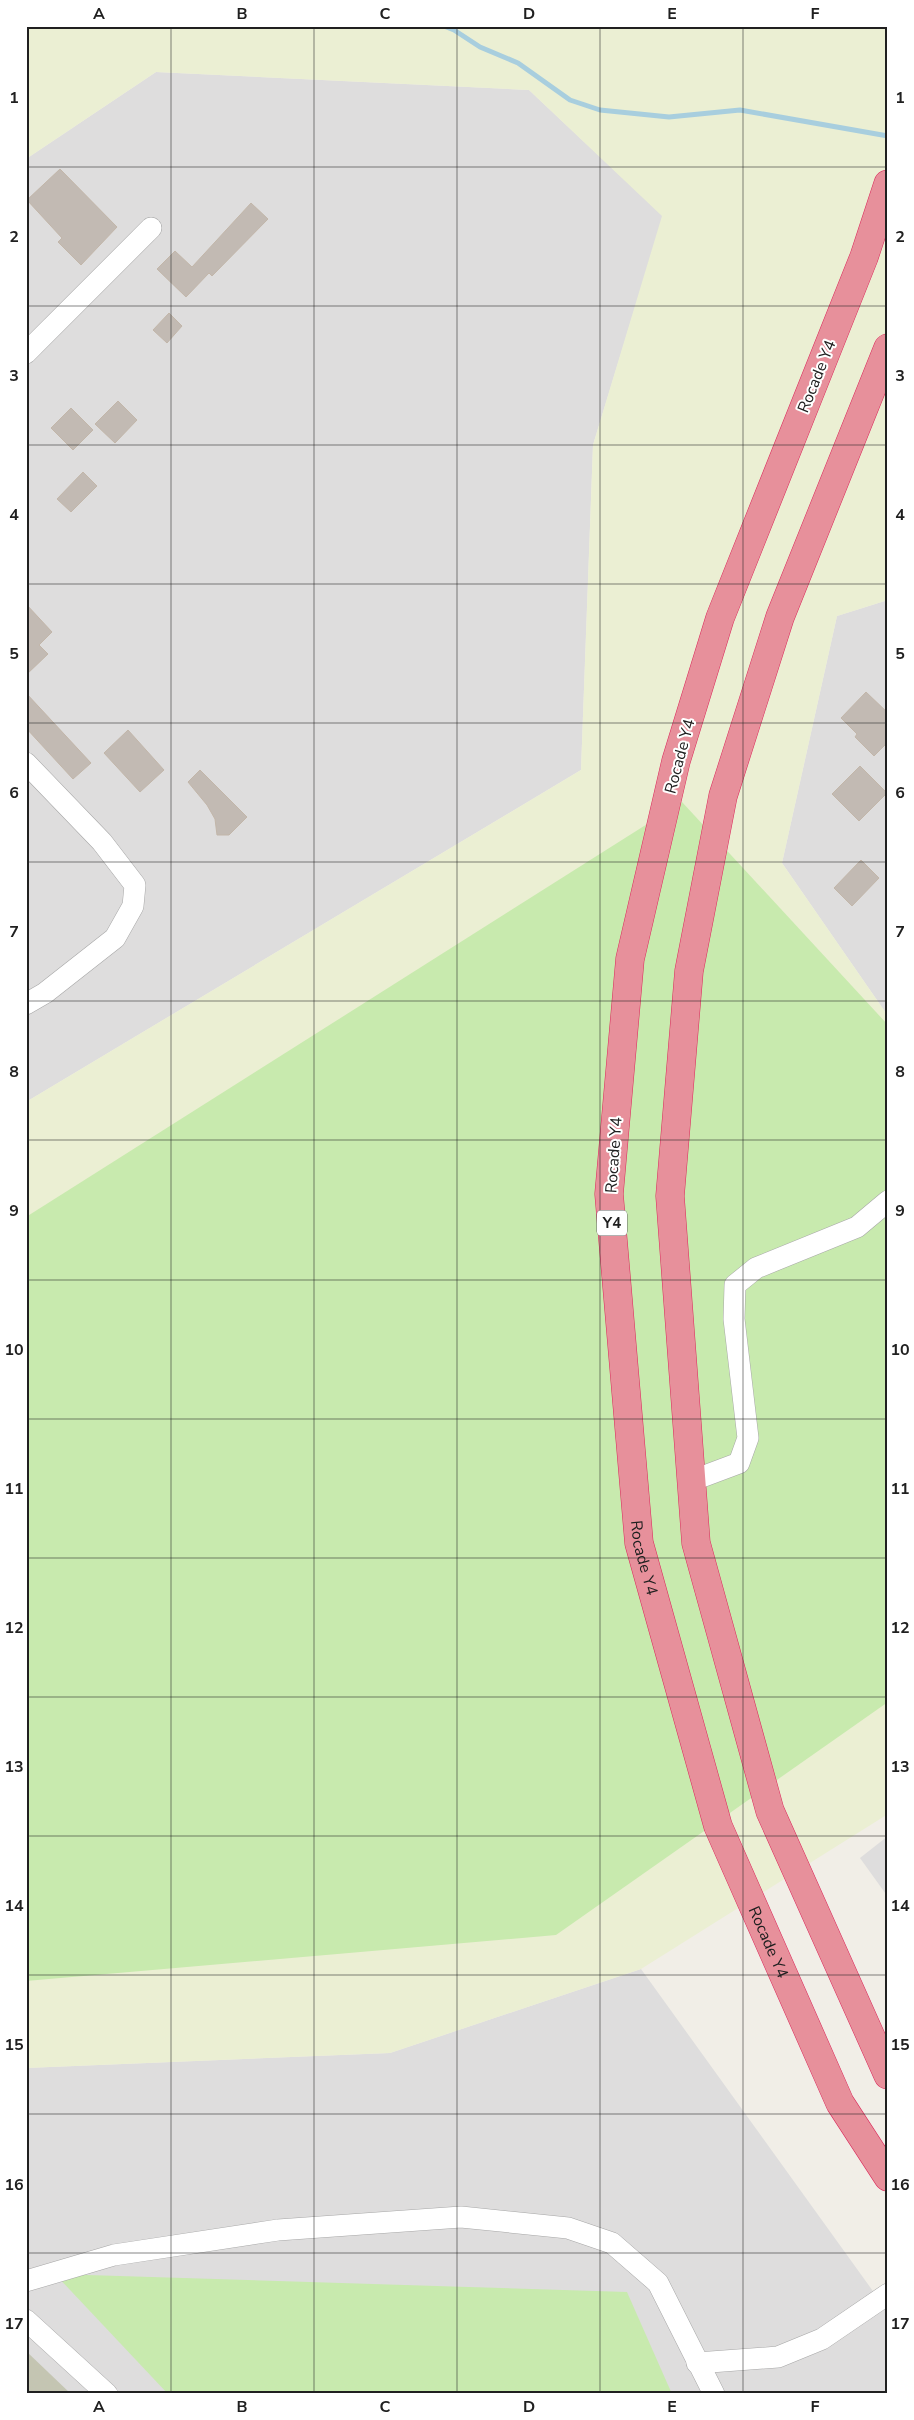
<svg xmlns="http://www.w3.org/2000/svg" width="914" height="2420" viewBox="0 0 914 2420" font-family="'Nunito Sans',sans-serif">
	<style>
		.residential { fill: #dedddd }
		.construction { fill: #c4c5b2 }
		.farmland { fill: #ebefd3 }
		.grass { fill: #c8eaae }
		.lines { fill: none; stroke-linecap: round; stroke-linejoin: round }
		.stream { stroke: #a8cede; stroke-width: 5 }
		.building { fill: #c2bab3; stroke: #c2b6a9 }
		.minor-casing { stroke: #a7a7a7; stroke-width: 22 }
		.highway-casing { stroke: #da295b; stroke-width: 29 }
		.minor { stroke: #fff; stroke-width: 21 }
		.highway { stroke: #e7909b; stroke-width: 28 }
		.grid { fill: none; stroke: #202020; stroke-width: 1; stroke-opacity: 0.55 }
		.labels { text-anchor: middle; stroke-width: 4; stroke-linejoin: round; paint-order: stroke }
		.shield { fill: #fff; stroke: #636363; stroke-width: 1 }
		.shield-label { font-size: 15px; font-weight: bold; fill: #202020 }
		.street-label { font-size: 16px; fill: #202020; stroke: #fff }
		.neatline { fill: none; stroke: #202020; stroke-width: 2 }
		.grid-label { font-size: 16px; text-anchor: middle; font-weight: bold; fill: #202020 }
	</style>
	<rect width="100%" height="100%" fill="#f1eee7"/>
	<g class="residential">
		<path d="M 156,72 L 529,90 L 663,216 L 593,445 L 581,770 L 26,1102 L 26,159 Z"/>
		<path d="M 888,600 L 888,1016 L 782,863 L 837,616 Z"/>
		<path d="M 888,1836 L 888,1897 L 860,1858 Z"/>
		<path d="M 641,1969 L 888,2312 L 888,2394 L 26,2394 L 26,2068 L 390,2053 Z"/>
	</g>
	<path class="construction" d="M 26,2351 L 71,2394 L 26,2394 Z"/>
	<path class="farmland" d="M 26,26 L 888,26 L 888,600 L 837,616 L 782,863 L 888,1016 L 888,1814 L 641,1969 L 390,2053 L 26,2068 L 26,1102 L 581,770 L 593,445 L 662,216 L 529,90 L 156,72 L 26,159 Z"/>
	<g class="grass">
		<path d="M 682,802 L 888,1025 L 888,1702 L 556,1935 L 26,1981 L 26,1217 Z"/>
		<path d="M 55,2274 L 627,2292 L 672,2394 L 168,2394 Z"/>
	</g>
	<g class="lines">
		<path class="stream" d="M 444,26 L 454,30 L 480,47 L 518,63 L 570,100 L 600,110 L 669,117 L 740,110 L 888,136"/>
	</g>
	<g class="building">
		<path d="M 60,169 L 117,227 L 81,265 L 58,242 L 62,238 L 27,200 Z"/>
		<path d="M 251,203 L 268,219 L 212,276 L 209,273 L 186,297 L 157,269 L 175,251 L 192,267 Z"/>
		<path d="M 169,313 L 182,326 L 167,343 L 153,330 Z"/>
		<path d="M 118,401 L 137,420 L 115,443 L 95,424 Z"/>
		<path d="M 71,408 L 93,430 L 73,450 L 51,428 Z"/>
		<path d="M 83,472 L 97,486 L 71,512 L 57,499 Z"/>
		<path d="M 26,604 L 52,632 L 39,645 L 48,654 L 26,675 Z"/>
		<path d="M 866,692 L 888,713 L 888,742 L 874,756 L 855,737 L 857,734 L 841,718 Z"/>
		<path d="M 26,693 L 91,763 L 73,779 L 26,728 Z"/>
		<path d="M 128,730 L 164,770 L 140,792 L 104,753 Z"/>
		<path d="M 860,766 L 887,793 L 859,821 L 832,794 Z"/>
		<path d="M 200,770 L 247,817 L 229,835 L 217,835 L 215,819 L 207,805 L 188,782 Z"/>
		<path d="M 861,860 L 879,878 L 852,906 L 834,888 Z"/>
	</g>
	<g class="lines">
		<defs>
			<g id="minor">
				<path d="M 26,353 L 151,228"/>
				<path d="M 26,763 L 102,842 L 135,885 L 133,906 L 115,938 L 45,993 L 26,1004"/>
				<path d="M 691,1481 L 739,1463 L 748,1438 L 734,1319 L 735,1285 L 756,1268 L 857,1227 L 888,1201"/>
				<path d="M 26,2281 L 114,2255 L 278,2230 L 461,2217 L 568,2228 L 612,2243 L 658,2283 L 714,2394"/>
				<path d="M 26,2320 L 107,2394"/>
				<path d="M 697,2363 L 778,2357 L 822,2339 L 888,2294"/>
			</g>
			<g id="highway">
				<path id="s1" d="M 888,184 L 864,257 L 720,618 L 676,761 L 630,959 L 609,1194 L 639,1543 L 718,1826 L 840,2103 L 888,2177"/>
				<path d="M 888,348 L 780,617 L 723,796 L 689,971 L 670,1196 L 696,1543 L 770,1811 L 888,2075"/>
			</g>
		</defs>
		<use href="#minor" class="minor-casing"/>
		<use href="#highway" class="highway-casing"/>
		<use href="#minor" class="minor"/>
		<use href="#highway" class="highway"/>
	</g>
	<path class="grid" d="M 171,26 L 171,2394M 314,26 L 314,2394M 457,26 L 457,2394M 600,26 L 600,2394M 743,26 L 743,2394M 26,167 L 888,167M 26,306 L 888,306M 26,445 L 888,445M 26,584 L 888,584M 26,723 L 888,723M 26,862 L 888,862M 26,1001 L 888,1001M 26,1140 L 888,1140M 26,1280 L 888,1280M 26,1419 L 888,1419M 26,1558 L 888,1558M 26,1697 L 888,1697M 26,1836 L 888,1836M 26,1975 L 888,1975M 26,2114 L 888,2114M 26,2253 L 888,2253"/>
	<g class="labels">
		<rect class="shield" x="597" y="1210.5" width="30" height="25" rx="4"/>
		<g class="shield-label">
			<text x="612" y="1228">Y4</text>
		</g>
		<g class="street-label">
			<text transform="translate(816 376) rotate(-68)" y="6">Rocade Y4</text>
			<text transform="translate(679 756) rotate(-75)" y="6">Rocade Y4</text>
			<text transform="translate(613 1155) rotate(-86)" y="6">Rocade Y4</text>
			<text dy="6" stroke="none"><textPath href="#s1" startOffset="1420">Rocade Y4</textPath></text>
			<text dy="6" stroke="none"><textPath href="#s1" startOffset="1825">Rocade Y4</textPath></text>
		</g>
	</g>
	<rect width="914" height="2420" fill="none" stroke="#ffffff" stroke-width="55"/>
	<rect x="28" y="28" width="858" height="2364" class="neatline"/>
	<g class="grid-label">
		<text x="99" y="19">A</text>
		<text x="242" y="19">B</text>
		<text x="385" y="19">C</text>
		<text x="529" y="19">D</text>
		<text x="672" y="19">E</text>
		<text x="815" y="19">F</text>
		<text x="14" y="103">1</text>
		<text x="900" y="103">1</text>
		<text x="14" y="242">2</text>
		<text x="900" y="242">2</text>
		<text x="14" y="381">3</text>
		<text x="900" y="381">3</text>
		<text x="14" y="520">4</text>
		<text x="900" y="520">4</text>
		<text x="14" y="659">5</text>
		<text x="900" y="659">5</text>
		<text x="14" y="798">6</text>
		<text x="900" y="798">6</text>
		<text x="14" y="937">7</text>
		<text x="900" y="937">7</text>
		<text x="14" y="1077">8</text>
		<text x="900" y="1077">8</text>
		<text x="14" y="1216">9</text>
		<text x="900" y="1216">9</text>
		<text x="14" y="1355">10</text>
		<text x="900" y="1355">10</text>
		<text x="14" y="1494">11</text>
		<text x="900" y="1494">11</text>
		<text x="14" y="1633">12</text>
		<text x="900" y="1633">12</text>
		<text x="14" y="1772">13</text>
		<text x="900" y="1772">13</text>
		<text x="14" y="1911">14</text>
		<text x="900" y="1911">14</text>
		<text x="14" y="2050">15</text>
		<text x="900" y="2050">15</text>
		<text x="14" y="2190">16</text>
		<text x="900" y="2190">16</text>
		<text x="14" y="2329">17</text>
		<text x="900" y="2329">17</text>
		<text x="99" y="2412">A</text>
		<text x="242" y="2412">B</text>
		<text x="385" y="2412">C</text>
		<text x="529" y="2412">D</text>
		<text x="672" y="2412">E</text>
		<text x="815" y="2412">F</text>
	</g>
</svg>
